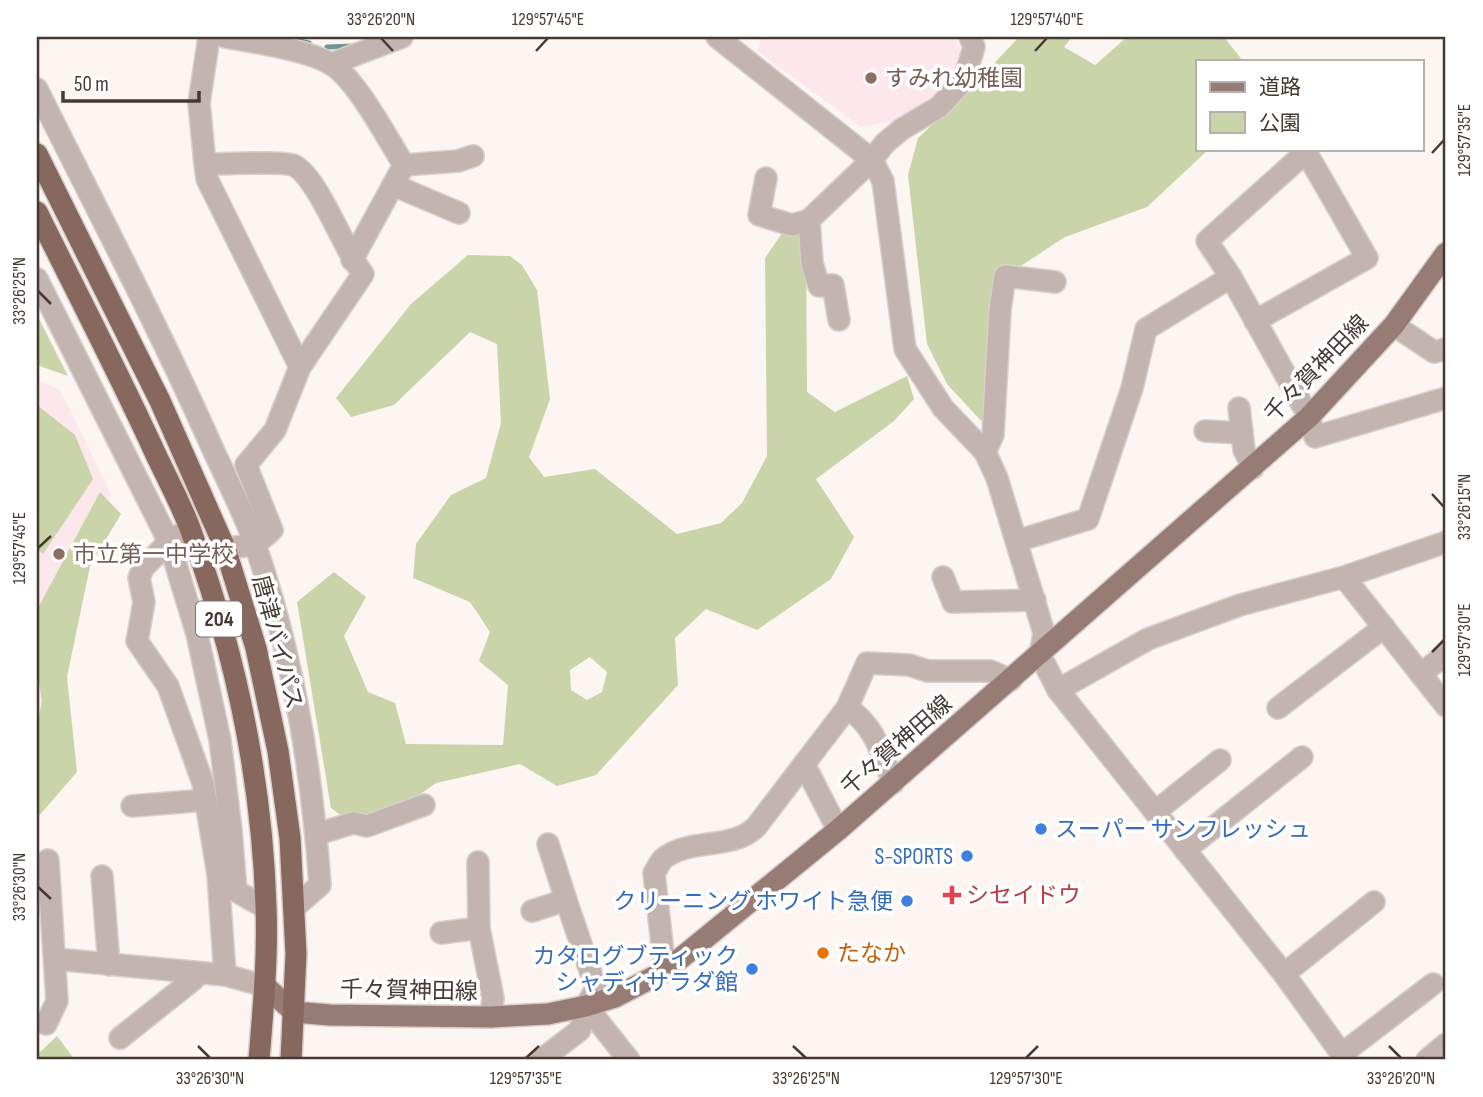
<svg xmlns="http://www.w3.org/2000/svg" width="1483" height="1097" viewBox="0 0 1483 1097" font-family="'Sofia Sans Condensed','Noto Sans JP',sans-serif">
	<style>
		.education { fill: #fce7ec }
		.green { fill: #c9d4a8; fill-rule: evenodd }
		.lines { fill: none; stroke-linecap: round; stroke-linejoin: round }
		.stream { stroke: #6f9595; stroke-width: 5 }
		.minor-casing { stroke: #d7cfcc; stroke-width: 24 }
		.major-casing { stroke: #d7cfcc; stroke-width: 24 }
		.highway-casing { stroke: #d7cfcc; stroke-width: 24 }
		.minor { stroke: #c3b4b0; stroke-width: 21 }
		.major { stroke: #977c75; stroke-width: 21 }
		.highway { stroke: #86685f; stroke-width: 21 }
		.ticks { fill: none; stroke: #453932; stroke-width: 2.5 }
		.education-dot { fill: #8d6e63; stroke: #fff; stroke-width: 2.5 }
		.shop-dot { fill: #3f7fe0; stroke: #fff; stroke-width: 2.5 }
		.health-dot { fill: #e0444e; stroke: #fff; stroke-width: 2.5 }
		.food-dot { fill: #e8710a; stroke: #fff; stroke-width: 2.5 }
		.labels { text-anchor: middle; stroke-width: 7; stroke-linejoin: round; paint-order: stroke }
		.shield { fill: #fff; stroke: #7d7470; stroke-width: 2 }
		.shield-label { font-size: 21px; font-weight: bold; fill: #453932 }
		.education-label { font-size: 23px; fill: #785e54; stroke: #fff; text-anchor: start }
		.street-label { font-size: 23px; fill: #453932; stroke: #fff }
		.shop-label { font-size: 23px; fill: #366cbe; stroke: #fff; text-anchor: end }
		.health-label { font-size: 23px; fill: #be3a42; stroke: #fff; text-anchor: start }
		.food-label { font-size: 23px; fill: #c56008; stroke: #fff; text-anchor: start }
		.neatline { fill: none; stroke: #453932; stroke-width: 2.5 }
		.ticks-label { font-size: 18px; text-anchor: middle; fill: #453932 }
	</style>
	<rect width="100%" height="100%" fill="#fcf5f2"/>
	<g class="education">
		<path d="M 762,37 L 954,37 L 966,59 L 931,98 L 900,120 L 861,127 L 757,51 Z"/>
		<path d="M 37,380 L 60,390 L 111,494 L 50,615 L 37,775 Z"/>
	</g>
	<g class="green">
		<path d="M 1019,37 L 1072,37 L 1064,47 L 1095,65 L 1127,37 L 1224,37 L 1243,61 L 1198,61 L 1198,149 L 1209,149 L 1147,207 L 1065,237 L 999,280 L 985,425 L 947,384 L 927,344 L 908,175 L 918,138 L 966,93 Z"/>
		<path d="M 785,229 L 806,239 L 807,392 L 835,412 L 907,376 L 914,399 L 894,421 L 816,479 L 854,537 L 831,579 L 757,630 L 706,609 L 675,638 L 678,685 L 596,775 L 557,786 L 520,764 L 436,783 L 406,804 L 346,819 L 331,808 L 297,602 L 334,572 L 366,597 L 344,636 L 368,692 L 395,703 L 406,744 L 503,745 L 508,685 L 479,661 L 490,632 L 470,602 L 413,578 L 416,544 L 451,495 L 486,478 L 501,423 L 497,344 L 470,332 L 394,405 L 351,417 L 336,398 L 411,304 L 468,255 L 510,256 L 522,265 L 537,290 L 550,399 L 529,457 L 544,477 L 595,469 L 677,534 L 721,523 L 742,503 L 767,456 L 765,258 ZM 590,657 L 607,672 L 602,692 L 587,700 L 571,690 L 570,670 Z"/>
		<path d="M 37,315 L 68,376 L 37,365 Z"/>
		<path d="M 37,405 L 75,435 L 93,479 L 43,554 L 37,549 Z"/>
		<path d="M 100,492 L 121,514 L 90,566 L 67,677 L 77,772 L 37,818 L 37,726 L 42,701 L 37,670 L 37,610 Z"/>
		<path d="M 57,1036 L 75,1060 L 37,1060 L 37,1055 Z"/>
	</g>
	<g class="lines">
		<g class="stream">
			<path d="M 291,39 L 309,43"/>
			<path d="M 327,47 L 354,46"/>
		</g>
		<defs>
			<g id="minor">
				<path d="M 225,37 C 252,42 309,50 331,64 C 357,80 387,138 404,165 L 352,260"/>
				<path d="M 717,37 L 872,160 L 883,181 L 905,349 L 943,408 L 985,452 L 997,478 L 1044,633 L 1040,655 L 1058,690 L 1284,974 L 1346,1060"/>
				<path d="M 331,64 L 402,37"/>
				<path d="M 37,89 C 94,204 154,318 207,436 C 223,473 243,509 256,547 C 293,656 312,770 320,885 L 295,907"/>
				<path d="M 205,164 L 199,103 L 209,37"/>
				<path d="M 404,165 L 458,161 L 473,156"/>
				<path d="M 766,178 L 759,215 L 792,225 L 809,220 L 872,160 L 885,143 L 902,129 L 939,107 L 964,80 L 974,47 L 970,37"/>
				<path d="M 393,185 L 459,213"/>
				<path d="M 809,220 L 812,263 L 819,286 L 833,285 L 839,320"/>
				<path d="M 1231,277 L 1207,241 L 1306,152 L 1367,258 L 1255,321"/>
				<path d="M 37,279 L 169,542 L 197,634 L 220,740 L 231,830 L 236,891 L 266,908"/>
				<path d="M 1394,325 L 1434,352 L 1446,349"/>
				<path d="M 1239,408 L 1244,450 L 1253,468"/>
				<path d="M 1205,431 L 1242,433"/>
				<path d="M 985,452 L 993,435 L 1000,310 L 1005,276 L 1055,282"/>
				<path d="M 179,535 L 169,542 L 143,568 L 139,578 L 144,602 L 137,641 L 168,686 L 203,783 L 218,875 L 225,975"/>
				<path d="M 1017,541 L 1088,519 L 1132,388 L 1146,329 L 1231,277 L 1309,417 L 1315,437 L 1446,398"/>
				<path d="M 225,548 L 255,545 L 272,530 L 246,465 L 275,430 L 300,367 L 363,274 C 344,250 317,175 293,165 C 283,161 220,164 205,164 L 207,179 L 300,367"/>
				<path d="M 943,577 L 953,602 L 1035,600"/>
				<path d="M 1344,577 L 1446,706"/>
				<path d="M 1421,674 L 1446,654"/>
				<path d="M 1058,690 L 1148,639 L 1240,605 L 1344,577 L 1446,542"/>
				<path d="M 847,708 C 875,725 882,755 893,783"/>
				<path d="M 1278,708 L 1384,627"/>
				<path d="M 804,764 L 838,830"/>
				<path d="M 132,806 L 206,800"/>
				<path d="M 1155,812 L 1220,760"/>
				<path d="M 317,834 L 353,823 L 367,826 L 424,805"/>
				<path d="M 1185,850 L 1302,757"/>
				<path d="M 102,876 L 109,965"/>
				<path d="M 532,911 L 566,900 L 548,844"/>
				<path d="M 479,928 L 493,998 L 491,1017"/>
				<path d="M 441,933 L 479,928 L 478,862"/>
				<path d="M 55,959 L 225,975 L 265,986"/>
				<path d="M 665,971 L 654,873 C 657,869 660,862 663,859 C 690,837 731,851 756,827 L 847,708 L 867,663 L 909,665 L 928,671 L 990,671 L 1011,680"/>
				<path d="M 1284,974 L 1374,902"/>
				<path d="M 586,1006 L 629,1060"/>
				<path d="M 46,1024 L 57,1001 L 48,860"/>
				<path d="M 120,1038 L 194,979 L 195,973"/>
				<path d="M 1343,1053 L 1433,984"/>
				<path d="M 541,1060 L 580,1030 L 586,1006 L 596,988 L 566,900"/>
				<path d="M 1427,1060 L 1446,1044"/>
			</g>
			<path id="major" d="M 265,986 L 294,1012 L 330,1015 L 491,1017 L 548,1014 L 586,1006 L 615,997 L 665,971 L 838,830 L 1309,417 L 1394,325 L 1446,253"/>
			<g id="highway">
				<path d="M 37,154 L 160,401 L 225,548 L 256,648 L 278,751 L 290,838 L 296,954 L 291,1060"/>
				<path d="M 37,212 C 75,289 115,366 151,444 C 164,473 180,501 191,531 C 235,652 262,778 266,907 C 268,958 263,1010 259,1060"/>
			</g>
		</defs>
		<use href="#minor" class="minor-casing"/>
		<use href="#major" class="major-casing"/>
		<use href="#highway" class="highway-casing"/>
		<use href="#minor" class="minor"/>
		<use href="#major" class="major"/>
		<use href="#highway" class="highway"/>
	</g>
	<path class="ticks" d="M 381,38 L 393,51M 536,51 L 548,38M 1035,51 L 1047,38M 1432,153 L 1444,140M 38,291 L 51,304M 1432,494 L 1444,507M 38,548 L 51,536M 1432,652 L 1444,640M 38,887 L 51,899M 198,1046 L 210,1058M 793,1046 L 806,1058M 1389,1046 L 1401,1058M 526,1058 L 539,1046M 1026,1058 L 1038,1046"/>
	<g class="education-dot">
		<circle cx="871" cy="78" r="7"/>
		<circle cx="59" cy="554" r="7"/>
	</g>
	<g class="shop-dot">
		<circle cx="1041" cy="829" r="7"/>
		<circle cx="967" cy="856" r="7"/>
		<circle cx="907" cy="901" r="7"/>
		<circle cx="752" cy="969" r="7"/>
	</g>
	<path class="health-dot" d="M948.5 884.5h7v7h7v7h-7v7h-7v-7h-7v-7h7z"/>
	<circle class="food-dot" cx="823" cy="953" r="7"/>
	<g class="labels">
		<rect class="shield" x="196" y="601.5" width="46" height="35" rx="5"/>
		<g class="shield-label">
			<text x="219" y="626">204</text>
		</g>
		<g class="education-label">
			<text x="885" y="86">すみれ幼稚園</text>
			<text x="73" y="562">市立第一中学校</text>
		</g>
		<g class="street-label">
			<text transform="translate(1316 368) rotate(-46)" y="8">千々賀神田線</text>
			<text transform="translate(278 642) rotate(75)" y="8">唐津バイパス</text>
			<text transform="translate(896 745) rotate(-41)" y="8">千々賀神田線</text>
			<text transform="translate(409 990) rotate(1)" y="8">千々賀神田線</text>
		</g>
		<g class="shop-label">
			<text x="1055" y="837" text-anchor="start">スーパー サンフレッシュ</text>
			<text x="953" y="864">S-SPORTS</text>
			<text x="893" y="909">クリーニング ホワイト急便</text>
			<text x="738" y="964">カタログブティック<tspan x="738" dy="26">シャディサラダ館</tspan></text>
		</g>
		<g class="health-label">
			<text x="966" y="903">シセイドウ</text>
		</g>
		<g class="food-label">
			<text x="837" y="961">たなか</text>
		</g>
	</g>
	<rect width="1483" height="1097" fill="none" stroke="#ffffff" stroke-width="77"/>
	<rect x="1196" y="60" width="228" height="91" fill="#ffffff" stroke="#b5b0ad" stroke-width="2"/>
	<rect x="1210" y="82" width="35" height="10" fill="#977c75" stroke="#b5b0ad" stroke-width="2"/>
	<text x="1259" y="94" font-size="21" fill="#453932">道路</text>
	<rect x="1210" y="112" width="35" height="21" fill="#c9d4a8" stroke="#b5b0ad" stroke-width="2"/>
	<text x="1259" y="130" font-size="21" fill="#453932">公園</text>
	<path d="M63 91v10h136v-10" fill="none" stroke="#453932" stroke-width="3.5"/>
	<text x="74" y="91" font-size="21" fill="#453932" stroke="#ffffff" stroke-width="5" paint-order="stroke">50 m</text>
	<rect x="38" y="38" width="1406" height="1020" class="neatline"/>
	<g class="ticks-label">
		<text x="381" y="25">33°26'20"N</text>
		<text x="548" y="25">129°57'45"E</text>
		<text x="1047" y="25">129°57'40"E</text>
		<text transform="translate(1464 140) rotate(-90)" y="6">129°57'35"E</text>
		<text transform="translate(19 291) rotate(-90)" y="6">33°26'25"N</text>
		<text transform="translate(1464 507) rotate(-90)" y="6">33°26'15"N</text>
		<text transform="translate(19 548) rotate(-90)" y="6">129°57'45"E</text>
		<text transform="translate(1464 640) rotate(-90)" y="6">129°57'30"E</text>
		<text transform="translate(19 887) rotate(-90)" y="6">33°26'30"N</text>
		<text x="210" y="1084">33°26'30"N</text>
		<text x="526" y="1084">129°57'35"E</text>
		<text x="806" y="1084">33°26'25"N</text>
		<text x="1026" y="1084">129°57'30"E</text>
		<text x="1401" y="1084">33°26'20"N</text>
	</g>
</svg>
